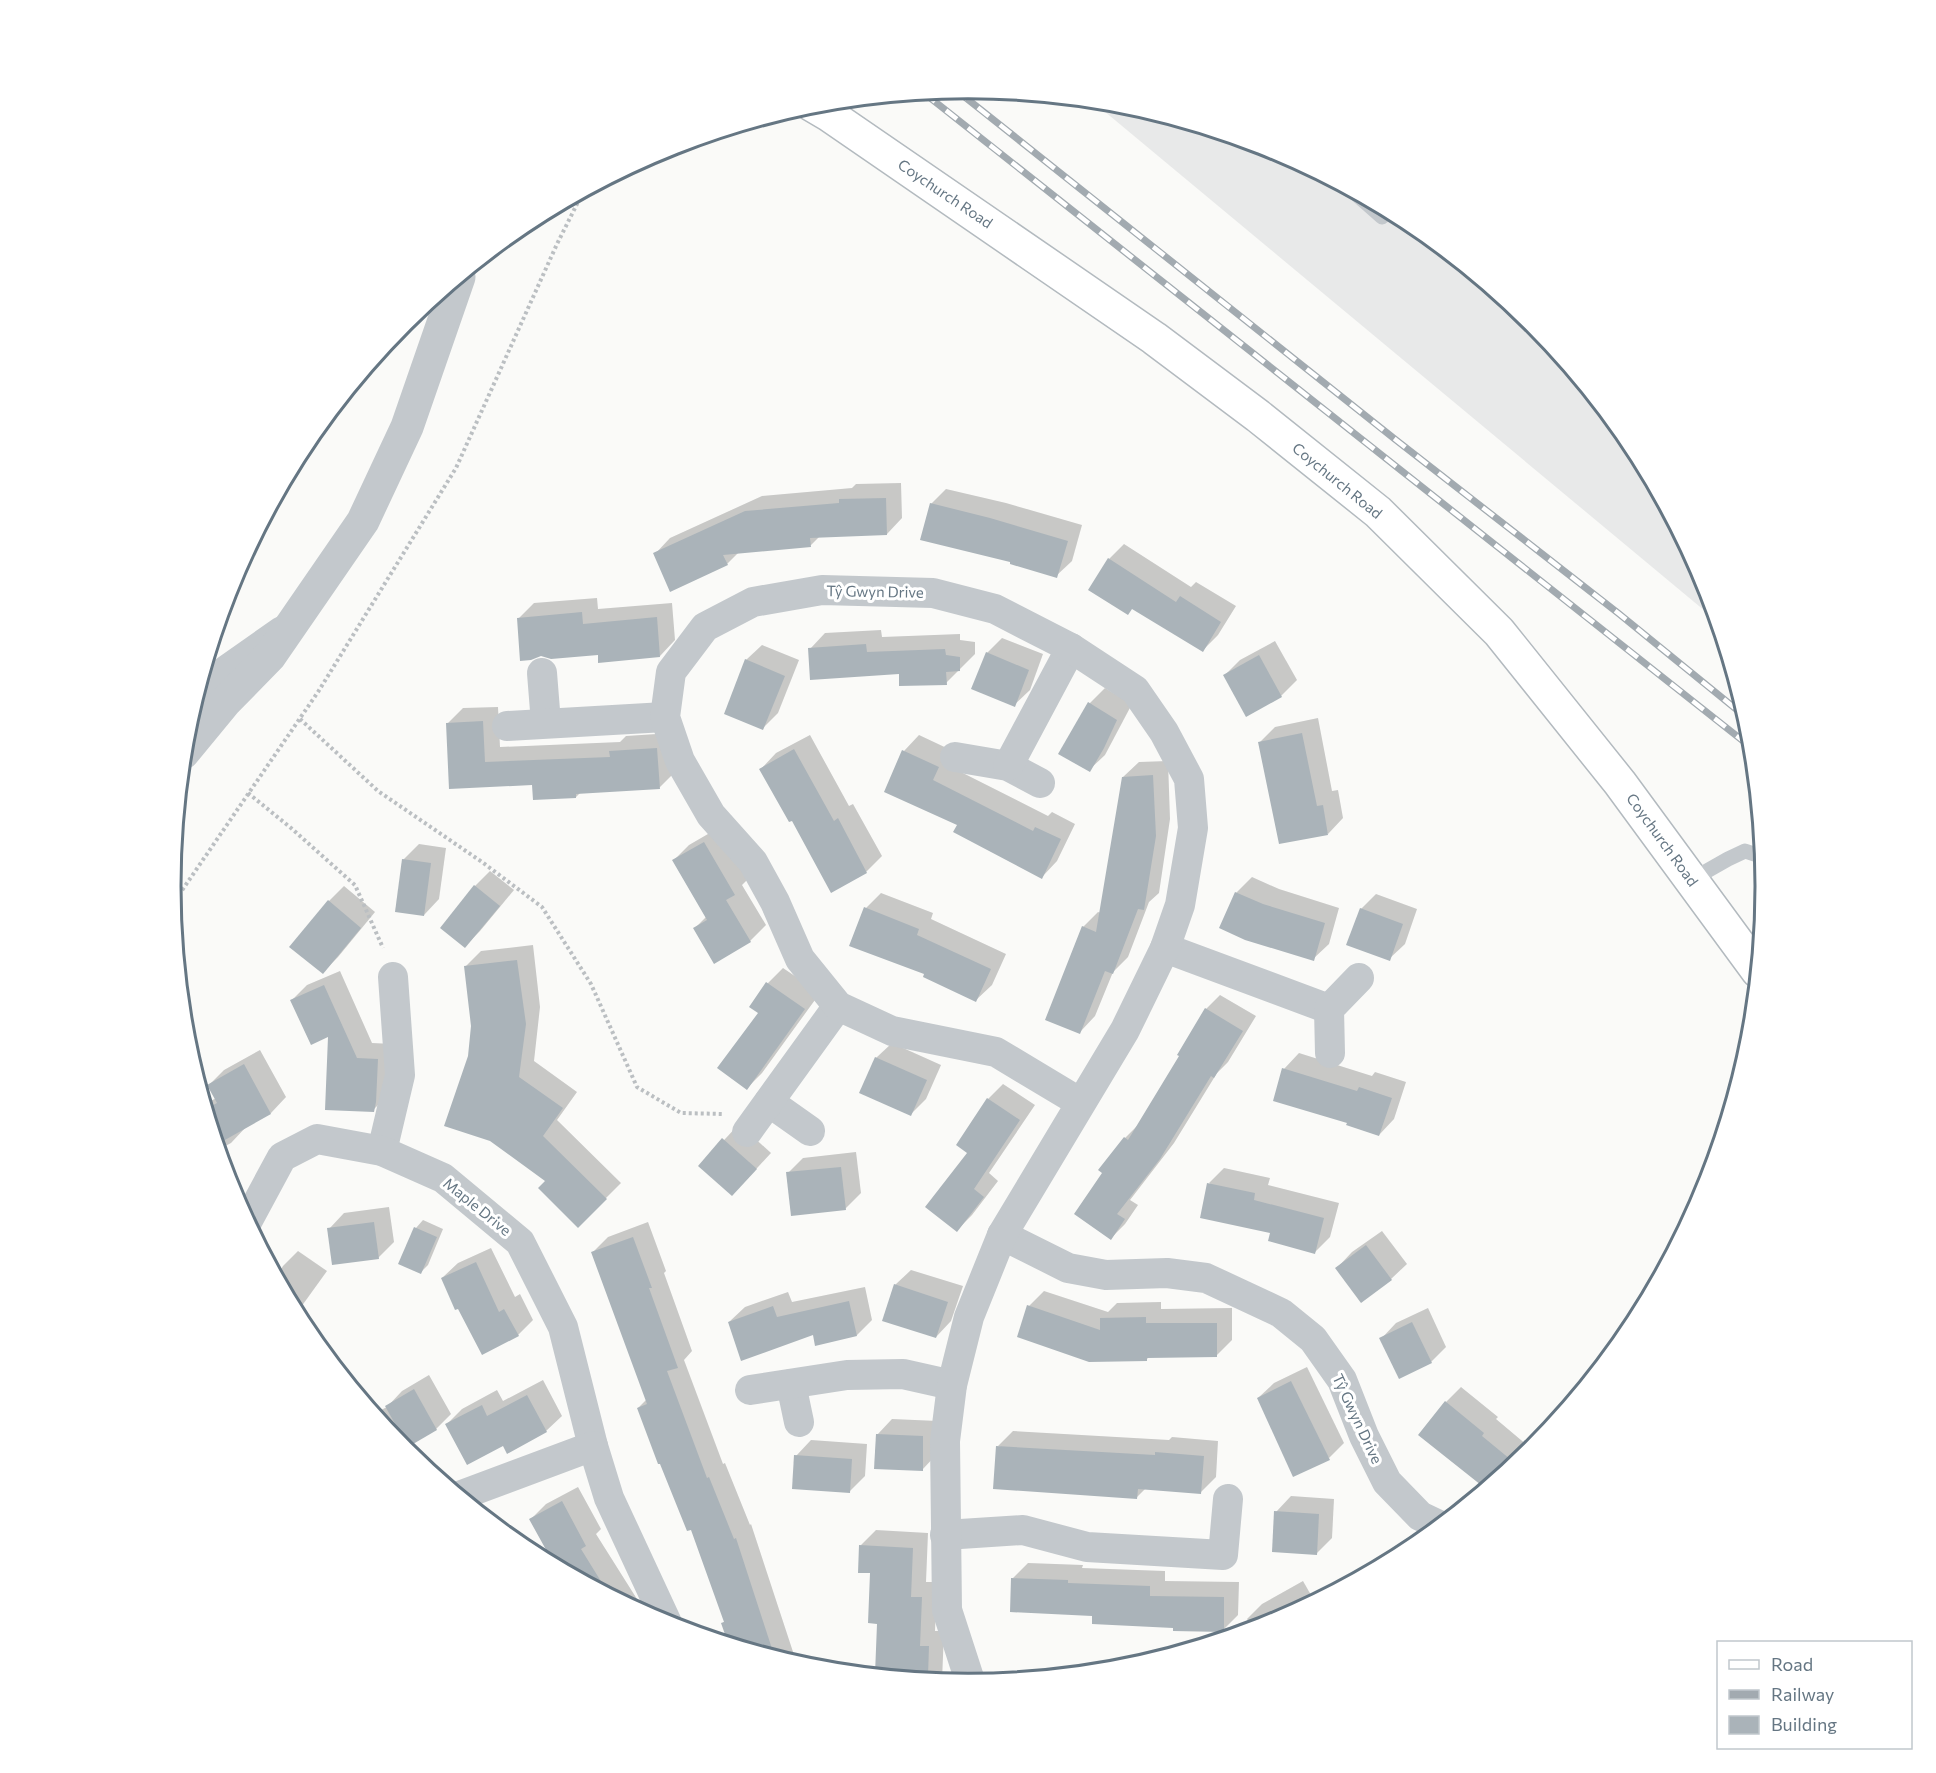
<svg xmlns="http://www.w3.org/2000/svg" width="1936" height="1773" viewBox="0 0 1936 1773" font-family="Commissioner,sans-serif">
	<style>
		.built { fill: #e8e9e9 }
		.shadow { fill: #0003 }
		.building { fill: #aab3b9 }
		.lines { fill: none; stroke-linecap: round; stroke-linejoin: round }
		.secondary-casing { stroke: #b3babf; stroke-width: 36 }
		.path { stroke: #bbbfc2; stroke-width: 4; stroke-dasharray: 3 3; stroke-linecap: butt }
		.service { stroke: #c3c8cc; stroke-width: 15 }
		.minor { stroke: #c3c8cc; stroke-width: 30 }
		.tertiary { stroke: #c3c8cc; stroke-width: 33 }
		.secondary { stroke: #fff; stroke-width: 33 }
		.rail-casing { stroke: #a2aab0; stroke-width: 7 }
		.rail { stroke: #fff; stroke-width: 4.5; stroke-dasharray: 14; stroke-linecap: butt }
		.labels { text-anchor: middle; stroke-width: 6; stroke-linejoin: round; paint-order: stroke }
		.street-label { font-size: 15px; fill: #657683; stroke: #fff }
		.rim { fill: none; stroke: #657683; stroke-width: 3 }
	</style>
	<rect width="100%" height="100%" fill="#fafaf8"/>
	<path class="built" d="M 1092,101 L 1124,104 L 1274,149 L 1412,223 L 1533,322 L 1632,443 L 1705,581 L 1717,621 Z"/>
	<g class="shadow">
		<path d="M 901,483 L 902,518 L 887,534 L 820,536 L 811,545 L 739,552 L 727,564 L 655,554 L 670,538 L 762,496 L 852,488 L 856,484 Z"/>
		<path d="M 946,489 L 1006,503 L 1082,525 L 1072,561 L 1056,576 L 1012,561 L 931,504 Z"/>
		<path d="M 1124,544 L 1191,587 L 1196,582 L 1236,606 L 1218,635 L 1203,650 L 1109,559 Z"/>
		<path d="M 597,598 L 598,609 L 672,603 L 675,640 L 660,656 L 599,653 L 519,618 L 534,603 Z"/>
		<path d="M 881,630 L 882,637 L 960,634 L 960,640 L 975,642 L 975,654 L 946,683 L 810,649 L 825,633 Z"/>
		<path d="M 1002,638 L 1043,654 L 1030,690 L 1014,705 L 987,653 Z"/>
		<path d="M 1275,641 L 1297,680 L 1281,696 L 1247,715 L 1225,675 L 1240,660 Z"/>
		<path d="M 762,645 L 799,660 L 778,713 L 763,728 L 746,660 Z"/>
		<path d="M 1105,688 L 1132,704 L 1105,755 L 1089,770 L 1090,703 Z"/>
		<path d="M 498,707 L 500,747 L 620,742 L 626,736 L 672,733 L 675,772 L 660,787 L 581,792 L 576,797 L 534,784 L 451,787 L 448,723 L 463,708 Z"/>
		<path d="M 1318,718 L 1332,791 L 1338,790 L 1343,818 L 1328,834 L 1260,742 L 1275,727 Z"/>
		<path d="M 810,735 L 849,806 L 853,804 L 882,856 L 866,872 L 831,891 L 792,819 L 761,769 L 776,753 Z"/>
		<path d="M 919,735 L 953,751 L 947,765 L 1048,816 L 1052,812 L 1075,824 L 1057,861 L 1042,877 L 959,824 L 904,751 Z"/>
		<path d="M 1168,761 L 1170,819 L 1159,893 L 1149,902 L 1128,957 L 1113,972 L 1095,1016 L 1080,1032 L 1083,927 L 1098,912 L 1101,913 L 1123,777 L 1139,762 Z"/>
		<path d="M 720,827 L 749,878 L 742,885 L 766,925 L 750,941 L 715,962 L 695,928 L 706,917 L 674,860 L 689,845 Z"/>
		<path d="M 419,844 L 446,848 L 439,899 L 424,915 L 403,860 Z"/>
		<path d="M 490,871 L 514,890 L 480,931 L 465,946 L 475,886 Z"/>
		<path d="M 1252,877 L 1279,889 L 1339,908 L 1329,944 L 1313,959 L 1236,893 Z"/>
		<path d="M 344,886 L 375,912 L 338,957 L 323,972 L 329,901 Z"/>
		<path d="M 881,893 L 933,913 L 931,919 L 1006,954 L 992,985 L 976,1000 L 866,908 Z"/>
		<path d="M 1376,894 L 1417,909 L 1405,944 L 1389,959 L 1361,909 Z"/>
		<path d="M 533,945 L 540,1007 L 534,1061 L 577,1092 L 557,1120 L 621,1183 L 578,1226 L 547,1181 L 469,1057 L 472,1026 L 465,967 L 481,951 Z"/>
		<path d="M 783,968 L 820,993 L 762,1073 L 747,1088 L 760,1012 L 751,1007 L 768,983 Z"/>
		<path d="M 340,971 L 372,1043 L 393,1044 L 388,1095 L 373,1110 L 330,1035 L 292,1000 L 307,985 Z"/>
		<path d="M 1220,995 L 1256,1016 L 1228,1062 L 1217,1073 L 1174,1143 L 1130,1200 L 1138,1205 L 1125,1224 L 1111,1238 L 1104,1172 L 1100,1170 L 1125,1138 L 1140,1123 L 1181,1056 L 1206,1009 Z"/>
		<path d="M 892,1043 L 941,1065 L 926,1099 L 910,1115 L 876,1058 Z"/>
		<path d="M 260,1050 L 286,1097 L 271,1113 L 246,1127 L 231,1143 L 218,1150 L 204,1105 L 216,1098 L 209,1085 L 224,1070 Z"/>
		<path d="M 1299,1053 L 1372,1076 L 1375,1072 L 1406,1082 L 1394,1119 L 1379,1135 L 1349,1122 L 1284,1069 Z"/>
		<path d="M 1003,1084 L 1035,1105 L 989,1173 L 998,1181 L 972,1215 L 957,1230 L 969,1152 L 988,1099 Z"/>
		<path d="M 739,1124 L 771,1153 L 747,1179 L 700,1166 Z"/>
		<path d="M 856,1152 L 861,1193 L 845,1209 L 788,1173 L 803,1158 Z"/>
		<path d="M 1224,1168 L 1270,1178 L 1268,1185 L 1339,1203 L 1330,1237 L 1315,1252 L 1272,1232 L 1209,1183 Z"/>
		<path d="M 389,1207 L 394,1242 L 378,1258 L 329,1229 L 344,1213 Z"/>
		<path d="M 423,1220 L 443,1229 L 428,1265 L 421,1272 L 400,1263 L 416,1228 Z"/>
		<path d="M 648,1222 L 666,1271 L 664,1273 L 692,1351 L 684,1360 L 723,1464 L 725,1463 L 750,1525 L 751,1524 L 797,1664 L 729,1644 L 723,1623 L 725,1621 L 692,1528 L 638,1408 L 647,1399 L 593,1252 L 608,1237 Z"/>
		<path d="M 1382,1231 L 1407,1264 L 1391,1279 L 1337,1268 L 1352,1252 Z"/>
		<path d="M 491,1248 L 515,1297 L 520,1294 L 533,1320 L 518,1335 L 442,1278 L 458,1263 Z"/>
		<path d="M 298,1251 L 327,1271 L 296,1314 L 276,1277 L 283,1266 Z"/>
		<path d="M 911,1270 L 963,1286 L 951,1321 L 936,1337 L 895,1285 Z"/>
		<path d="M 865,1287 L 872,1320 L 857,1335 L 814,1333 L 729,1322 L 745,1307 L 788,1292 L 792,1302 Z"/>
		<path d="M 1044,1291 L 1108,1312 L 1117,1303 L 1161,1302 L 1161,1309 L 1232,1308 L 1232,1340 L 1216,1356 L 1150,1356 L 1146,1360 L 1029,1306 Z"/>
		<path d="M 1428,1308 L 1446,1347 L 1431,1362 L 1381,1339 L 1396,1323 Z"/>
		<path d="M 1307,1367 L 1344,1443 L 1329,1458 L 1258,1398 L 1274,1383 Z"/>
		<path d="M 429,1375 L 451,1414 L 436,1429 L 400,1447 L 373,1414 L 387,1407 L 402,1391 Z"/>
		<path d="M 543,1380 L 562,1416 L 546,1431 L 504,1444 L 447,1424 L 462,1409 L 497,1390 L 503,1401 Z"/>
		<path d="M 1461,1387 L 1498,1417 L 1496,1419 L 1533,1450 L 1487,1488 L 1446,1402 Z"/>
		<path d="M 892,1419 L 938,1421 L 937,1454 L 922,1470 L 877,1435 Z"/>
		<path d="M 1013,1431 L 1169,1440 L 1172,1437 L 1218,1441 L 1216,1477 L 1200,1493 L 1146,1488 L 1137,1497 L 998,1446 Z"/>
		<path d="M 811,1440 L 867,1444 L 865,1476 L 850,1491 L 796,1456 Z"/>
		<path d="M 578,1487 L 601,1529 L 596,1534 L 642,1607 L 638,1611 L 557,1567 L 531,1519 L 546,1504 Z"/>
		<path d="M 1291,1496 L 1334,1499 L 1332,1538 L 1316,1554 L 1276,1512 Z"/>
		<path d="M 876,1530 L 928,1533 L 926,1582 L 937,1582 L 935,1631 L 944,1631 L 942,1681 L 962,1681 L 962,1684 L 905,1678 L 905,1674 L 879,1622 L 871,1572 L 861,1545 Z"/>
		<path d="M 1028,1563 L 1083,1565 L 1082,1568 L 1165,1571 L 1165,1581 L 1239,1582 L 1238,1615 L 1223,1630 L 1174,1626 L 1013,1578 Z"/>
		<path d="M 1303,1581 L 1315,1602 L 1273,1624 L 1253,1630 L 1247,1619 L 1262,1604 Z"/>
	</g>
	<g class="building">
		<path d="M 886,498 L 887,535 L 810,538 L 811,547 L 723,555 L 728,565 L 670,592 L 653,553 L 745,511 L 839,503 L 839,499 Z"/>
		<path d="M 930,503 L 990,518 L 1068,541 L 1057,578 L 1010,564 L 1010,562 L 920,540 Z"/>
		<path d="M 1108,558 L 1176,602 L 1180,596 L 1221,622 L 1203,652 L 1132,609 L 1128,615 L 1088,590 Z"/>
		<path d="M 582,612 L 583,624 L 657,617 L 660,657 L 598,663 L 598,655 L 551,659 L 541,656 L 531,660 L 520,661 L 517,618 Z"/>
		<path d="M 866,644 L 867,652 L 945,649 L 946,655 L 960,657 L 960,671 L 946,672 L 947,685 L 899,686 L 899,674 L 810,680 L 808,648 Z"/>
		<path d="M 986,652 L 1029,670 L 1015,707 L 971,689 Z"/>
		<path d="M 1259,655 L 1282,697 L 1246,717 L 1223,675 Z"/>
		<path d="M 745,659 L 785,676 L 763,730 L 724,714 Z"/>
		<path d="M 1088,702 L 1117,720 L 1104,748 L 1090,772 L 1058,754 Z"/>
		<path d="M 483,721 L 485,762 L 610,757 L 609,751 L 657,748 L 660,789 L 576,794 L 576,798 L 533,800 L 532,785 L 449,789 L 446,723 Z"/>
		<path d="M 1302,733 L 1317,806 L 1323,805 L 1328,835 L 1279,844 L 1258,742 Z"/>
		<path d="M 794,749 L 834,821 L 838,818 L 867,873 L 831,893 L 792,821 L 789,822 L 759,769 Z"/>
		<path d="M 902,750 L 939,767 L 933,780 L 1033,831 L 1035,827 L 1061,839 L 1042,879 L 953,832 L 957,825 L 884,792 Z"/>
		<path d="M 1153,775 L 1156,836 L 1144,910 L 1138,909 L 1113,974 L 1105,971 L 1080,1034 L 1045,1020 L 1082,926 L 1096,932 L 1122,777 Z"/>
		<path d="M 704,842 L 735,895 L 726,900 L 751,942 L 714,964 L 693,928 L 707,920 L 672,860 Z"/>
		<path d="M 402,859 L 431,863 L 424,916 L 395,912 Z"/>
		<path d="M 474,885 L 500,906 L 465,948 L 440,928 Z"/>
		<path d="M 1235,892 L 1263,904 L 1325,923 L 1314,961 L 1245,940 L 1219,928 Z"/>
		<path d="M 328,900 L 361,928 L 323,974 L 289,947 Z"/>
		<path d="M 864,907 L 919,929 L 917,935 L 991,969 L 976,1002 L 923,977 L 924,974 L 849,946 Z"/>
		<path d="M 1360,908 L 1403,924 L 1390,961 L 1346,945 Z"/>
		<path d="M 517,960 L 526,1024 L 519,1077 L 563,1108 L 543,1136 L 607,1199 L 578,1228 L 538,1188 L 545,1181 L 490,1141 L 444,1126 L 468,1056 L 471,1026 L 464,966 Z"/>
		<path d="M 766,982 L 805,1009 L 747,1090 L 717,1068 L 758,1013 L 749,1007 Z"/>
		<path d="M 324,985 L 357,1058 L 378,1059 L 376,1102 L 374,1112 L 325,1110 L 328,1037 L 311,1045 L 290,1000 Z"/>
		<path d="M 1205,1008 L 1243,1031 L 1214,1078 L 1211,1076 L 1160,1159 L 1117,1214 L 1125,1219 L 1111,1240 L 1074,1214 L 1102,1173 L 1098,1170 L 1124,1137 L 1128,1140 L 1179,1056 L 1177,1055 Z"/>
		<path d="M 875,1057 L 927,1080 L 911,1116 L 859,1093 Z"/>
		<path d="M 244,1064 L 271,1114 L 216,1145 L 206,1109 L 217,1103 L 207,1085 Z"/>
		<path d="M 1282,1068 L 1357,1091 L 1359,1087 L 1392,1098 L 1379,1136 L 1346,1125 L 1347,1123 L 1273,1101 Z"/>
		<path d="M 987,1098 L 1020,1120 L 974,1189 L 984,1197 L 957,1232 L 925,1207 L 967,1153 L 956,1145 Z"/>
		<path d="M 722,1138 L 757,1169 L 732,1196 L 698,1166 Z"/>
		<path d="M 841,1167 L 846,1210 L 791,1216 L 786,1172 Z"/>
		<path d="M 1207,1183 L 1255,1193 L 1254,1200 L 1324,1218 L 1315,1254 L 1268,1241 L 1270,1233 L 1200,1218 Z"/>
		<path d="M 374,1222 L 379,1259 L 332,1265 L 327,1228 Z"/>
		<path d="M 414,1227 L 437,1237 L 421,1274 L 398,1264 Z"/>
		<path d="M 633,1237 L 652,1288 L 649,1288 L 678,1368 L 667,1371 L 707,1478 L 709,1477 L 734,1539 L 736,1538 L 775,1658 L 728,1643 L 721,1623 L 724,1622 L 691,1530 L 687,1531 L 660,1464 L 658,1464 L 637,1408 L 647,1404 L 591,1252 Z"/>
		<path d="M 1366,1245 L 1392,1280 L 1361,1303 L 1335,1268 Z"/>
		<path d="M 476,1262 L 499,1312 L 504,1309 L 519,1336 L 482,1355 L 458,1309 L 455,1310 L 441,1278 Z"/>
		<path d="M 894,1284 L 948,1302 L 936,1338 L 882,1321 Z"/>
		<path d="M 849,1301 L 857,1336 L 815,1346 L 813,1335 L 741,1361 L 728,1322 L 773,1306 L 777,1317 Z"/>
		<path d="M 1027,1305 L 1100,1330 L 1100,1318 L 1146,1317 L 1146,1323 L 1217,1323 L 1217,1357 L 1147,1358 L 1147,1361 L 1089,1362 L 1017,1337 Z"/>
		<path d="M 1412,1322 L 1432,1363 L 1399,1379 L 1379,1338 Z"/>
		<path d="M 1291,1381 L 1330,1460 L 1293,1477 L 1257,1398 Z"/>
		<path d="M 414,1389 L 437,1430 L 408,1447 L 385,1406 Z"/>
		<path d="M 527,1395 L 547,1432 L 507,1454 L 503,1446 L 467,1465 L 445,1424 L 482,1405 L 487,1416 Z"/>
		<path d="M 1445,1401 L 1484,1433 L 1482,1436 L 1516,1464 L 1486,1489 L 1418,1435 Z"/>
		<path d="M 876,1434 L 923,1436 L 923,1471 L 874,1469 Z"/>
		<path d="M 996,1446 L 1155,1455 L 1155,1452 L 1204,1456 L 1201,1494 L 1138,1489 L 1137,1499 L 993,1489 Z"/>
		<path d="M 794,1455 L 852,1459 L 850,1493 L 792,1489 Z"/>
		<path d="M 562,1501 L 586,1546 L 581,1549 L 610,1596 L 555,1566 L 529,1519 Z"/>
		<path d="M 1274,1511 L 1319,1514 L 1317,1555 L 1272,1552 Z"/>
		<path d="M 859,1545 L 913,1548 L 911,1597 L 922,1597 L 920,1646 L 929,1646 L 928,1676 L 875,1674 L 877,1624 L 868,1623 L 870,1573 L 858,1573 Z"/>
		<path d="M 1011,1578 L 1068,1580 L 1068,1583 L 1150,1586 L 1150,1596 L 1224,1597 L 1224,1632 L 1173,1631 L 1173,1628 L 1092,1624 L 1092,1616 L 1010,1612 Z"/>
	</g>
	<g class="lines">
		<defs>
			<path id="secondary" d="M 811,104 L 828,114 L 1154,338 L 1258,416 L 1378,512 L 1499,632 L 1620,783 L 1758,971"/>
		</defs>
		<use href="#secondary" class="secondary-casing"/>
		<g class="path">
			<path d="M 300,719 L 378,791 L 482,862 L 542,907 L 591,984 L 637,1087 L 681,1113 L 724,1114"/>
			<path d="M 248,793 L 291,828 L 355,885 L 383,948"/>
			<path d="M 172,905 L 318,692 L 456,468 L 557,244 L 583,192"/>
		</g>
		<g class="service">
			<path d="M 1356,194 L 1382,217"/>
			<path d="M 1691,880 L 1728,859 L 1745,851 L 1763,857"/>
		</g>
		<g class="minor">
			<path d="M 542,673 L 546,723"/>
			<path d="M 198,690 L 282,631"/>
			<path d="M 507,726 L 665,717"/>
			<path d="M 955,757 L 1008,766 L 1040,783"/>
			<path d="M 1008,766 L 1071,648"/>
			<path d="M 1165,948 L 1329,1009"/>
			<path d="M 1330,1053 L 1329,1009 L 1359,978"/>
			<path d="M 769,1102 L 810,1131"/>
			<path d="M 747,1132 L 838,1006"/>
			<path d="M 382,1151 L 400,1075 L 393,977"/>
			<path d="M 247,1222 L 282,1157 L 317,1139 L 382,1151 L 443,1178 L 520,1242 L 563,1327 L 593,1446 L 609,1498 L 668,1625"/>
			<path d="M 1002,1235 L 1068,1268 L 1106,1275 L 1167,1273 L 1206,1278 L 1281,1313 L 1313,1339 L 1342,1380 L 1364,1436 L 1387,1482 L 1420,1516 L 1441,1526"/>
			<path d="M 791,1384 L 799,1422"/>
			<path d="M 750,1390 L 847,1375 L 903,1374 L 952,1385"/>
			<path d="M 459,1496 L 593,1446"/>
			<path d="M 945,1535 L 1023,1530 L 1087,1547 L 1223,1555 L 1228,1499"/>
			<path d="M 971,1684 L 947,1610 L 945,1441 L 952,1385 L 969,1317 L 1002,1235 L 1125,1030 L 1165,948 L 1180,905 L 1193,828 L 1189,779 L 1164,732 L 1135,690 L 1071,648 L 995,609 L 933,593 L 822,590 L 753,602 L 705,627 L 671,672 L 665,717 L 680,761 L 711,815 L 753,862 L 775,902 L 800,959 L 838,1006 L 892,1031 L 996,1052 L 1081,1103"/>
		</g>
		<path class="tertiary" d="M 183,753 L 225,702 L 270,656 L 363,521 L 407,427 L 459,277"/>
		<use href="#secondary" class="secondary"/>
		<defs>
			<g id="rail">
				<path d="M 956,90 L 1396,440 L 1618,613 L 1747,718"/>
				<path d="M 924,93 L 1752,748"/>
			</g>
		</defs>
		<use href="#rail" class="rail-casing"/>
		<use href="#rail" class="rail"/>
	</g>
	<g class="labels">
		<g class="street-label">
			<text transform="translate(945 194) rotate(34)" y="5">Coychurch Road</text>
			<text transform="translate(1337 481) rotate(39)" y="5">Coychurch Road</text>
			<text transform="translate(875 592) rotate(1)" y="5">Tŷ Gwyn Drive</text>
			<text transform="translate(1662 840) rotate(54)" y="5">Coychurch Road</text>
			<text transform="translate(477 1207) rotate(39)" y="5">Maple Drive</text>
			<text transform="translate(1357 1419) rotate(65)" y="5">Tŷ Gwyn Drive</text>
		</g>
	</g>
	<path d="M0 0H1936V1773H0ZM181 886a787 787 0 1 1 1574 0a787 787 0 1 1-1574 0Z" fill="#fff" fill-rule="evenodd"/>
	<path class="rim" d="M181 886a787 787 0 1 1 1574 0a787 787 0 1 1-1574 0Z"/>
	<rect x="1717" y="1641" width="195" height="108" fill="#ffffff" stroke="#c1c8cd" stroke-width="1.5"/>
	<rect x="1729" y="1660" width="30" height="9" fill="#ffffff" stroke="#c1c8cd" stroke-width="1.5"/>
	<text x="1771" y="1671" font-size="18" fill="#657683">Road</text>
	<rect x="1729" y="1690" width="30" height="9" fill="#a2aab0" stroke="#c1c8cd" stroke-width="1.5"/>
	<text x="1771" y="1701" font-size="18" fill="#657683">Railway</text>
	<rect x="1729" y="1716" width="30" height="18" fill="#aab3b9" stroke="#c1c8cd" stroke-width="1.5"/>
	<text x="1771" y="1731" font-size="18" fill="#657683">Building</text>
</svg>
